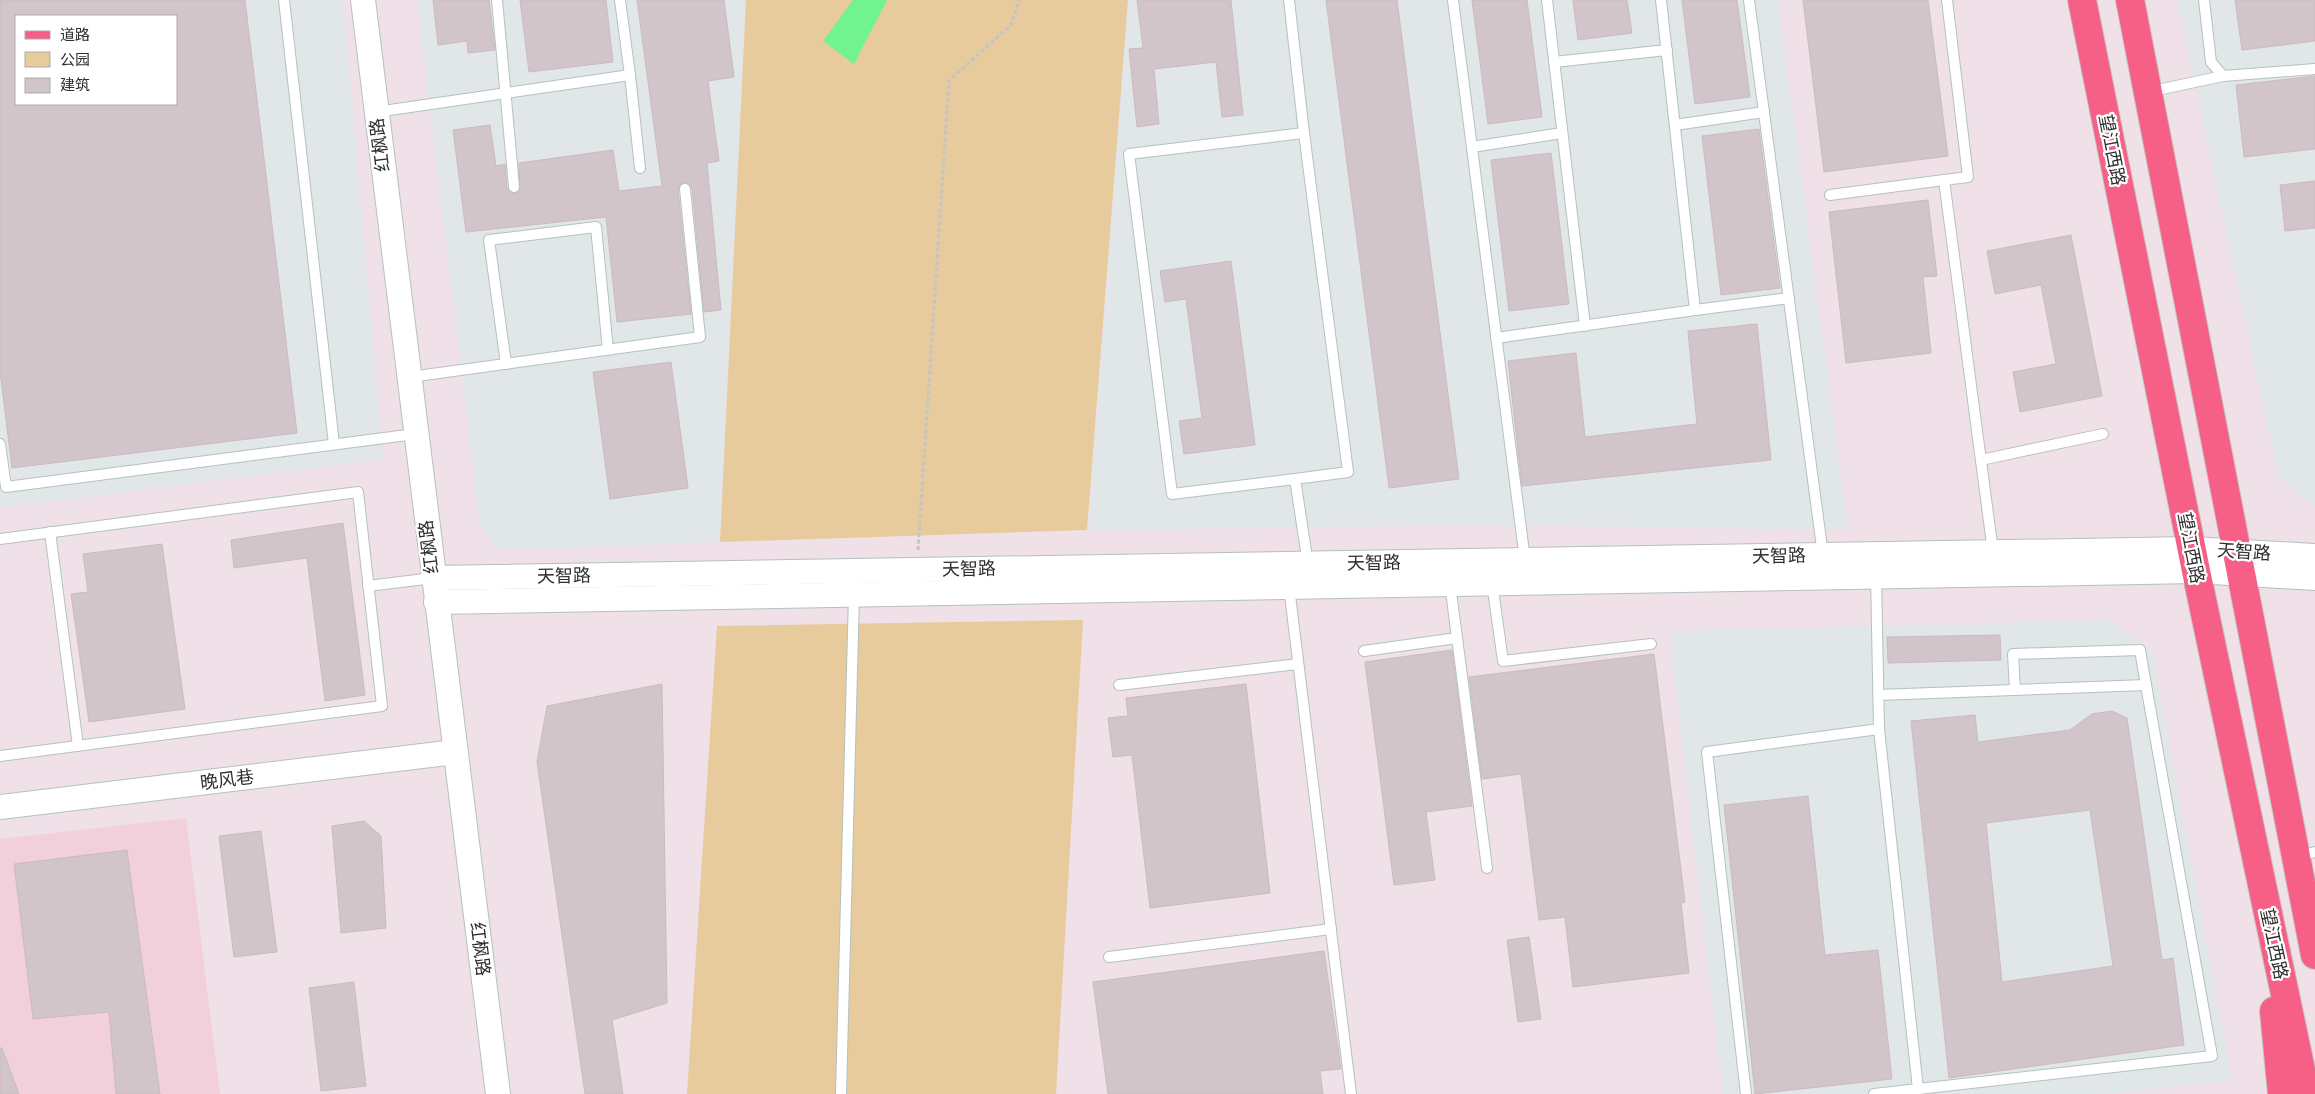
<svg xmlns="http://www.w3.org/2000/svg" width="2315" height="1094" viewBox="0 0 2315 1094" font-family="Ubuntu,'Noto Sans SC',sans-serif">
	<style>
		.industrial { fill: #e1e6e8; fill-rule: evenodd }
		.education { fill: #f1d0dc }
		.green { fill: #e7cb9c }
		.water { fill: #72f391 }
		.building { fill: #d2c5ca; stroke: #cbbac0; fill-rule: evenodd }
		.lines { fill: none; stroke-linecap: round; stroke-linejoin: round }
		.service-casing { stroke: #b4c1bf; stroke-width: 12 }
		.tertiary-casing { stroke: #b4c1bf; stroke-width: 26 }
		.primary-casing { stroke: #c4c4c4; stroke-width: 30 }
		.path { stroke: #c4c4c4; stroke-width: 3; stroke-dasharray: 4 2.5; stroke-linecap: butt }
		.service { stroke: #fff; stroke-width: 10 }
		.tertiary { stroke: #fff; stroke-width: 24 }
		.primary { stroke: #f65f86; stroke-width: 28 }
		.labels { text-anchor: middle; stroke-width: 4.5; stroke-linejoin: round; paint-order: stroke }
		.street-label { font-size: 18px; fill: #2e2e2e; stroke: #fff }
	</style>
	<rect width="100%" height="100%" fill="#efe1e7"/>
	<g class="industrial">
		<path d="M 0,0 L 343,0 L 383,459 L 0,508 ZM 16,16 L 176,16 L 176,104 L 16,104 Z"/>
		<path d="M 417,0 L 746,0 L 720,542 L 498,550 L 480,527 Z"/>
		<path d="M 1128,0 L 1778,0 L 1848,530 L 1497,525 L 1088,530 Z"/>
		<path d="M 2177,0 L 2315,0 L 2315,507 L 2278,476 Z"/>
		<path d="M 2108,620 L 2152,651 L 2232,1080 L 2109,1094 L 1723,1094 L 1669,631 Z"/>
	</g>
	<path class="education" d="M 186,818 L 220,1094 L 0,1094 L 0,839 Z"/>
	<g class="green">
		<path d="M 746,0 L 1128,0 L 1087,530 L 720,542 Z"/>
		<path d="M 1083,620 L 1056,1094 L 687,1094 L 717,626 Z"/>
	</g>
	<path class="water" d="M 853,0 L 887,0 L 854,64 L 823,41 Z"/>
	<g class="building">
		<path d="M 0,0 L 245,0 L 297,433 L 12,468 L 0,372 ZM 16,16 L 176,16 L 176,104 L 16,104 Z"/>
		<path d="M 433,0 L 489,0 L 495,50 L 468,53 L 467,41 L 438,45 Z"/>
		<path d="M 520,0 L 606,0 L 613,62 L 529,72 Z"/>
		<path d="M 637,0 L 724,0 L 734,77 L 708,81 L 719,161 L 707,163 L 721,310 L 704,312 L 692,188 L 688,183 L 684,182 L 678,190 L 691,314 L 617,322 L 606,217 L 466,232 L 453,130 L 490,125 L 496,166 L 505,164 L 507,188 L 512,193 L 518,193 L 520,189 L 519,163 L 613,150 L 619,191 L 662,186 Z"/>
		<path d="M 1137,0 L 1231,0 L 1243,115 L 1222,117 L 1216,62 L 1154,69 L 1159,124 L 1137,127 L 1129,49 L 1143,48 Z"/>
		<path d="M 1326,0 L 1397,0 L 1459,479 L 1389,488 Z"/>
		<path d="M 1472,0 L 1527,0 L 1542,117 L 1488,124 Z"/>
		<path d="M 1573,0 L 1627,0 L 1632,33 L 1578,40 Z"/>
		<path d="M 1682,0 L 1737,0 L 1750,97 L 1695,104 Z"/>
		<path d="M 1803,0 L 1928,0 L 1948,156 L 1824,172 Z"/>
		<path d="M 2235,0 L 2315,0 L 2315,41 L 2242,50 Z"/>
		<path d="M 2315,76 L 2315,149 L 2244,157 L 2236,85 Z"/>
		<path d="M 1759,129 L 1780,288 L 1721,295 L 1702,136 Z"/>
		<path d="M 1551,153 L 1569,304 L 1509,311 L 1491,160 Z"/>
		<path d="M 2315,181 L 2315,228 L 2285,231 L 2280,185 Z"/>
		<path d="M 1928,200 L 1937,276 L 1923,277 L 1931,353 L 1846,363 L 1829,212 Z"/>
		<path d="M 2071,235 L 2102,396 L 2020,412 L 2013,372 L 2056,364 L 2041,285 L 1995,294 L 1987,251 Z"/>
		<path d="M 1231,261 L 1255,445 L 1184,454 L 1179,421 L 1202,418 L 1186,299 L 1165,302 L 1160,271 Z"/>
		<path d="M 1757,324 L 1771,460 L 1522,486 L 1508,361 L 1576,353 L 1585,437 L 1697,424 L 1688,331 Z"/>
		<path d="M 671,362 L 688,488 L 610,499 L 593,372 Z"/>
		<path d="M 343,523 L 365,695 L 325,701 L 307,558 L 234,568 L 231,540 Z"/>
		<path d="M 162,544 L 185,709 L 89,722 L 71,594 L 88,592 L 83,554 Z"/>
		<path d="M 2000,635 L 2001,660 L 1888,663 L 1887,637 Z"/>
		<path d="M 1452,650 L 1472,806 L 1426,812 L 1435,880 L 1394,885 L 1365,662 Z"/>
		<path d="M 1654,654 L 1685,902 L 1681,903 L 1689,973 L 1573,987 L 1565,917 L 1539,920 L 1521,774 L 1482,779 L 1469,677 Z"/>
		<path d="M 662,684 L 667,1003 L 612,1020 L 623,1094 L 585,1094 L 537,762 L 547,706 Z"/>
		<path d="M 1246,684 L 1270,893 L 1150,908 L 1132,755 L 1113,757 L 1108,718 L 1128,716 L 1126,698 Z"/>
		<path d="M 2112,711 L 2127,718 L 2162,960 L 2173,958 L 2184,1045 L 1949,1078 L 1911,721 L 1975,715 L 1978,742 L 2070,730 L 2092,714 ZM 2090,810 L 2113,966 L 2002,982 L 1986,823 Z"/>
		<path d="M 1808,796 L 1825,955 L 1878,950 L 1892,1079 L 1755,1094 L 1724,805 Z"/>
		<path d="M 364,821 L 381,836 L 386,928 L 341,933 L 332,826 Z"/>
		<path d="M 261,831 L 277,952 L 234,957 L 219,836 Z"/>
		<path d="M 127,850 L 160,1094 L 116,1094 L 109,1012 L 33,1019 L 14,864 Z"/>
		<path d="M 1529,937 L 1541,1019 L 1518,1022 L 1507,940 Z"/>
		<path d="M 1324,951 L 1341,1069 L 1320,1071 L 1323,1094 L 1108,1094 L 1093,982 Z"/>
		<path d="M 354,982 L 366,1086 L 321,1091 L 309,988 Z"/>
		<path d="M 0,1048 L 2,1048 L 19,1094 L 0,1094 Z"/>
	</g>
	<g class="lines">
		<defs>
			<g id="service">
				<path d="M 284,0 L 334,444"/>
				<path d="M 497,0 L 514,187"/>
				<path d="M 1289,0 L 1304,133"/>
				<path d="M 1453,0 L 1525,560"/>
				<path d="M 1547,0 L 1585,326"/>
				<path d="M 1749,0 L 1823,555"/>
				<path d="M 1947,0 L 1968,177 L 1944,180 L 1993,552"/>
				<path d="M 2204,0 L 2211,62 L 2223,76 L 2315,69"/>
				<path d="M 1554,62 L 1667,50"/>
				<path d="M 630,75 L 640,168"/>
				<path d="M 2148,92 L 2223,76"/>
				<path d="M 376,112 L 630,75 L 620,0"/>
				<path d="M 1675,125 L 1764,112"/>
				<path d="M 1472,147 L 1562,133"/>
				<path d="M 1830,195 L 1944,180"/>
				<path d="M 1695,310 L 1789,298"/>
				<path d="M 1496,338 L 1695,310 L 1661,0"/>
				<path d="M 506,364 L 489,240 L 596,227 L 608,350"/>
				<path d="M 410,377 L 700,337 L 685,189"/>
				<path d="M 0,444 L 6,487 L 415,434"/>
				<path d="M 1981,460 L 2103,434"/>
				<path d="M 1295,479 L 1348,472 L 1304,133 L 1129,154 L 1172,494 L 1295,479 L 1308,564"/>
				<path d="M 50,532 L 78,746"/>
				<path d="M 0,539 L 358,492 L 382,706 L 0,756"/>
				<path d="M 1876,576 L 1879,729 L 1918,1089 L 2212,1056 L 2146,685 L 1878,695"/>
				<path d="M 1492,583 L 1503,661 L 1651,644"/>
				<path d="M 1450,584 L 1487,868"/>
				<path d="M 368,586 L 433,578"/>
				<path d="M 1289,587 L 1351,1094"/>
				<path d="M 1364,651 L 1457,638"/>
				<path d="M 1119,685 L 1298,664"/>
				<path d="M 2015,690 L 2013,654 L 2140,650 L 2146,685"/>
				<path d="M 2298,856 L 2315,852"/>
				<path d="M 1109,957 L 1331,929"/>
				<path d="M 841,1094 L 854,594"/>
				<path d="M 1746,1094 L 1707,752 L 1879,729"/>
				<path d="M 1874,1094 L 1918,1089"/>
			</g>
			<g id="tertiary">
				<path d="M 363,0 L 498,1094"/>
				<path d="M 433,578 L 2192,549 L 2315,556"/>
				<path d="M 436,602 L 2196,571 L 2315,578"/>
				<path d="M 0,807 L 455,752"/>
			</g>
			<g id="primary">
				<path d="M 2082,0 L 2196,571 L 2306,1094"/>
				<path d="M 2130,0 L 2315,955"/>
				<path d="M 2274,1011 L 2282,1094"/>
			</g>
		</defs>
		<use href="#service" class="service-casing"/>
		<use href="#tertiary" class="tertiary-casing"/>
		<use href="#primary" class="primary-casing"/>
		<path class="path" d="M 918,550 L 949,81 L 1011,25 L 1019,0"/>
		<use href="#service" class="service"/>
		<use href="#tertiary" class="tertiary"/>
		<use href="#primary" class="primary"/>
	</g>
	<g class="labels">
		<g class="street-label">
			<text transform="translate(380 145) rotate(-97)" y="6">红枫路</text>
			<text transform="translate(2112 150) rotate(79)" y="6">望江西路</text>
			<text transform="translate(429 547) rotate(-97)" y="6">红枫路</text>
			<text transform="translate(2191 548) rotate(79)" y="6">望江西路</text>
			<text transform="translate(2244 552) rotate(4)" y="6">天智路</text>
			<text transform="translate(1779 556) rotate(-1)" y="6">天智路</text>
			<text transform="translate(1374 563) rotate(-1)" y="6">天智路</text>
			<text transform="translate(969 569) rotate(-1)" y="6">天智路</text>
			<text transform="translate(564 576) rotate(-1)" y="6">天智路</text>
			<text transform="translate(227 780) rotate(-7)" y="6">晚风巷</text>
			<text transform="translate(2274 944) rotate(78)" y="6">望江西路</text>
			<text transform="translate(480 949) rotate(83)" y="6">红枫路</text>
		</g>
	</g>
	<rect x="15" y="15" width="162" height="90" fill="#ffffff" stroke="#ababab"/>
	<rect x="25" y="31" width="25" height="8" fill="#f65f86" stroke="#ababab"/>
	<text x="60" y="40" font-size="15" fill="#2e2e2e">道路</text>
	<rect x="25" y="52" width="25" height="15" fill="#e7cb9c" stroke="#ababab"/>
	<text x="60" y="65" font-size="15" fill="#2e2e2e">公园</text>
	<rect x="25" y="78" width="25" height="15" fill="#d2c5ca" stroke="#ababab"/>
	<text x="60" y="90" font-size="15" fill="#2e2e2e">建筑</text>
</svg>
